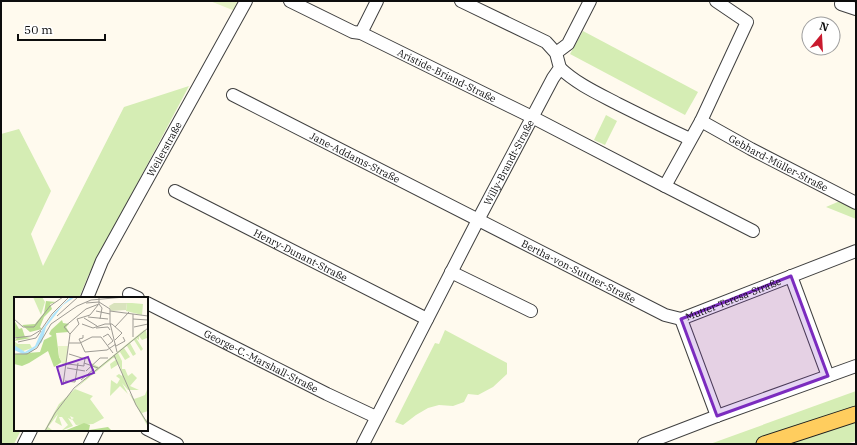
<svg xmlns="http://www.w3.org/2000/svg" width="857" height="445" viewBox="0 0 857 445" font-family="'IBM Plex Serif',serif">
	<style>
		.green { fill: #d5edb4 }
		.pitch { fill: #e7f3c7 }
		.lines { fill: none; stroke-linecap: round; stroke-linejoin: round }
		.minor-casing { stroke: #404040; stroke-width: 14 }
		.major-casing { stroke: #1e1e1e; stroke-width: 17 }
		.minor { stroke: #fff; stroke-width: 12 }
		.major { stroke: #ffcd5e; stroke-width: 15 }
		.marked { fill: #7b2cbf; fill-opacity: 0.2; stroke: #7b2cbf; stroke-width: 3; stroke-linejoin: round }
		.labels { text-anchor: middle; stroke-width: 4; stroke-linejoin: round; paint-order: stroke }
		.street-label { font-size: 10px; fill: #0d0d0d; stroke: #fff }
		.inset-road { fill: none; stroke: #9e9b94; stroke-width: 1 }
		.view { fill: #7b2cbf; fill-opacity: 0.15; stroke: #7b2cbf; stroke-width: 2 }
		.inset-edge { fill: none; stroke: #0d0d0d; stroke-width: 2 }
	</style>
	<rect width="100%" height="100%" fill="#fffaee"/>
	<g class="green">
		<path d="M 583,31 L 698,92 L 685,115 L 570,54 Z"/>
		<path d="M 189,86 L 88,276 L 79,298 L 15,298 L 15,430 L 21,430 L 14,444 L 1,444 L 1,134 L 19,129 L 51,191 L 31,234 L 43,266 L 124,107 Z"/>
		<path d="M 606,115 L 617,121 L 605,145 L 594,140 Z"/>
		<path d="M 856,194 L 856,219 L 826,207 Z"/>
		<path d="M 445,330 L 507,363 L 507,374 L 493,387 L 478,395 L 468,394 L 464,402 L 453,406 L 439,405 L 428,408 L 416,415 L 403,425 L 395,422 L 435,343 L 439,344 Z"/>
		<path d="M 856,391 L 856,441 L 846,444 L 710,444 Z"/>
	</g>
	<path class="pitch" d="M 210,1 L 246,1 L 240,13 Z"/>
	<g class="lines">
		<defs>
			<g id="minor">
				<path id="s1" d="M 290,1 L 353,32 L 361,33 L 532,117 L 665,186 L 701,121 L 747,22 L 716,1"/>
				<path d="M 841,4 L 856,9"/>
				<path d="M 361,33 L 377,1"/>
				<path d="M 556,53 L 568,44 L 590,1"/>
				<path d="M 560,68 C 577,84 597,93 618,104 C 642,116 666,128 690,139"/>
				<path id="s2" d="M 233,95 L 665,315 L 681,319"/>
				<path id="s3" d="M 701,121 L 751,149 L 856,203"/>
				<path d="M 665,186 L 753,231"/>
				<path id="s4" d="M 175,191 L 427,319"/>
				<path d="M 451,272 L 531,311"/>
				<path d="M 791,276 L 828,376"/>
				<path d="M 129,294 L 138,298"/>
				<path id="s5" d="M 87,298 L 102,261 L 246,1"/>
				<path id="s6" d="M 147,303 L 327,394 L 376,417"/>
				<path id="s7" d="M 681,319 L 856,251"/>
				<path d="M 681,319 L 717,416"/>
				<path d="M 147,429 L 177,444"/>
				<path d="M 24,444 L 31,430"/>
				<path d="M 90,444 L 97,430"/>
				<path id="s8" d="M 363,444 L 478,220 L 553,78 L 560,68 L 556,53 L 546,42 L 461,1"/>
				<path d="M 644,444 L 717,416 L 856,366"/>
			</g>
			<path id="major" d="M 764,444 L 856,414"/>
		</defs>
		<use href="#minor" class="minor-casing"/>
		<use href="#major" class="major-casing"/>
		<use href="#minor" class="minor"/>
		<use href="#major" class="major"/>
	</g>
	<path class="marked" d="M 791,276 L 828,376 L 717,416 L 681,319 Z"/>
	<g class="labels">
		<g class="street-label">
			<text dy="4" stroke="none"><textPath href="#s1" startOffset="174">Aristide-Briand-Straße</textPath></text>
			<text dy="4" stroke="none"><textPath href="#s5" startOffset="168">Weilerstraße</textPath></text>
			<text dy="4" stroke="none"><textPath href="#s2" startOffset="137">Jane-Addams-Straße</textPath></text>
			<text dy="4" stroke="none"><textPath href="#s3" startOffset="88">Gebhard-Müller-Straße</textPath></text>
			<text dy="4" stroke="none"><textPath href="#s8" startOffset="317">Willy-Brandt-Straße</textPath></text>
			<text dy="4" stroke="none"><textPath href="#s4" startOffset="141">Henry-Dunant-Straße</textPath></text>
			<text dy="4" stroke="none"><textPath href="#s2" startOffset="388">Bertha-von-Suttner-Straße</textPath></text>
			<text dy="4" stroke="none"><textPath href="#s7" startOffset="56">Mutter-Teresa-Straße</textPath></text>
			<text dy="4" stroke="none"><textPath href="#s6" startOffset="128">George-C.-Marshall-Straße</textPath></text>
		</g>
	</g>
	<g transform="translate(14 297)">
		<rect width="134" height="134" fill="#fffaee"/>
		<path d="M 19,0 L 28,0 L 31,5 L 27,18 ZM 110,6 L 118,6 L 129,7 L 128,18 L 112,14 L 113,6 ZM 130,33 L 132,33 L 133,41 L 128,43 L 125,39 L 125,43 L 122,41 L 129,52 L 127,54 L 120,43 L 116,46 L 122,57 L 119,59 L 113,49 L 110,51 L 116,60 L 111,63 L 106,55 L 104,56 L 108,64 L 108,72 L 111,72 L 114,79 L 118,76 L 123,81 L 116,89 L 125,93 L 114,93 L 108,86 L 114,97 L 106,89 L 96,99 L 97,83 L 103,87 L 106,82 L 102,79 L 105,77 L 108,79 L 108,76 L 105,67 L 97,72 L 96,67 L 103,62 L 99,61 L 61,92 L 79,99 L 76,102 L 90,121 L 79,127 L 62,128 L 58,122 L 60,121 L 56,119 L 58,123 L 54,121 L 59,129 L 47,134 L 54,128 L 48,120 L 45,120 L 48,129 L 41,125 L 44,117 L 34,130 L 38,133 L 30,134 L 45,107 L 82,72 L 76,68 L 77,66 L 85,70 ZM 0,44 L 4,47 L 16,47 L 18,51 L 9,54 L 0,49 ZM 134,90 L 134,114 L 128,116 L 131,123 L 134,122 L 134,130 L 115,96 L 120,102 L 126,100 L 131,98 Z" fill="#d5edb4"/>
		<path d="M 32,4 L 42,5 L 36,7 L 38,12 L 30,20 L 26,30 L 28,32 L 16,35 L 8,28 L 21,27 L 30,16 ZM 0,23 L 5,32 L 8,31 L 11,40 L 17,41 L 0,44 L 3,41 L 0,39 ZM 48,23 L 49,26 L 55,27 L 52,30 L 55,35 L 42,36 L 45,60 L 48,65 L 40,70 L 34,54 L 15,66 L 8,69 L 0,67 L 0,57 L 26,55 L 30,43 L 38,39 L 35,37 L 37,33 ZM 70,126 L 76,128 L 75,133 L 94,130 L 98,134 L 50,134 Z" fill="#badf92"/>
		<path d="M 100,6 L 113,6 L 112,13 L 97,14 L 95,9 Z" fill="#d9e3bd"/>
		<path d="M 44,49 L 54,49 L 52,68 L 49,68 L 45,60 Z" fill="#e7f3c7"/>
		<path d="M 57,0 L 61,0 L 49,8 L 32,30 L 28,45 L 17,55 L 9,57 L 0,53 L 0,48 L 11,55 L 21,49 L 28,33 L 40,16 Z" fill="#aee4fb"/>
		<path class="inset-road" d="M 85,5 L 96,12 L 96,26 L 103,55M 72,6 L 85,5M 85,7 L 88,11 L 86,22M 82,14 L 96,17M 96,14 L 134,19M 119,17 L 119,40M 43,19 L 64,0M 74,20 L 94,22M 70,21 L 83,29M 0,22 L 9,30 L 20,30 L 36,9 L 49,0M 119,22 L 134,23M 68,27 L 79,31 L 91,27 L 98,27 L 108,36 L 101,43M 101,30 L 115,15M 120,30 L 134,27M 82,31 L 94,30 L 96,33M 56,37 L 65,27 L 63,22 L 76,18 L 84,8M 69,38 L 69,41 L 65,42 L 71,55 L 93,53 L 102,47M 89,40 L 94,37 L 99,44 L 94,48M 0,41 L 17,39 L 27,33 L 38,17 L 55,0M 4,45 L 22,41 L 27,34M 55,46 L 66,46 L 78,40 L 87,40 L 99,56M 102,49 L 111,44 L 109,40M 0,57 L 13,57 L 23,51 L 37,27 L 63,9 L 77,3 L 111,0M 55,57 L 71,62 L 70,67M 100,58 L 122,108 L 134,127M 70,66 L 84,71M 54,67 L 70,69 L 70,67M 53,71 L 71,74M 72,74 L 86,61 L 94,61M 67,83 L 80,72M 51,84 L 61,85 L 64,66M 49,88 L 56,37 L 50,30 L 72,12 L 85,7 L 85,0M 31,134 L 41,116 L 60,91 L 134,31"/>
		<path class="view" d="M 74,60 L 80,76 L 48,87 L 43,70 Z"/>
		<rect width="134" height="134" class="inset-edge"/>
	</g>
	<rect width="857" height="445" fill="none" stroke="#0d0d0d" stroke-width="4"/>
	<g transform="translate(821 36) rotate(18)"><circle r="19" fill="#ffffff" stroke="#9e9e9e"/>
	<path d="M0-3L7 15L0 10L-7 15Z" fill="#c91a2e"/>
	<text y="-6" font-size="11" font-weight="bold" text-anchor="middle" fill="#0d0d0d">N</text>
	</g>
	<path d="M18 34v6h87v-6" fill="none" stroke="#0d0d0d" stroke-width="2"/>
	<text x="24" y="34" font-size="12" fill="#0d0d0d" stroke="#ffffff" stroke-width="3" paint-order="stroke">50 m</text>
</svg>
